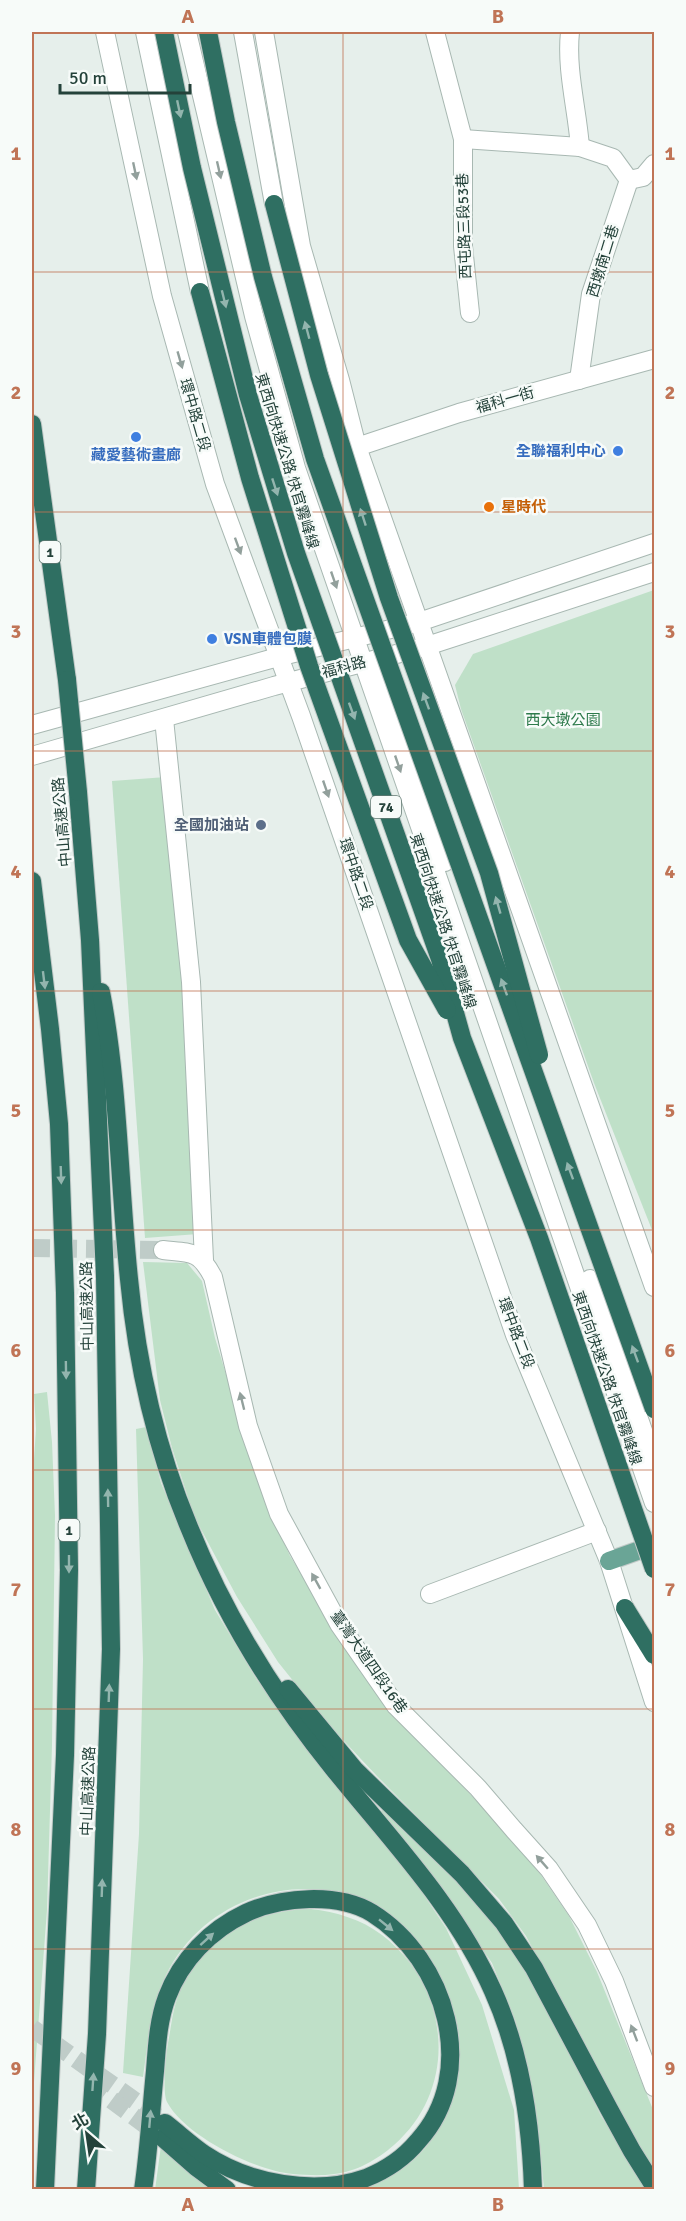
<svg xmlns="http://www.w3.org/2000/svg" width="686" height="2221" viewBox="0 0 686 2221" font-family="Signika,'Noto Sans TC',sans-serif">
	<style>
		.green { fill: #bfe0c8 }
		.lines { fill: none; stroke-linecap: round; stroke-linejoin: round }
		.minor-tunnel { stroke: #bfccc8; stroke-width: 18; stroke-dasharray: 18 9; stroke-linecap: butt }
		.highway-tunnel { stroke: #bfccc8; stroke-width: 18; stroke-dasharray: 18 9; stroke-linecap: butt }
		.minor-casing { stroke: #a8b8b2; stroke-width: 20 }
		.major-casing { stroke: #c2cac8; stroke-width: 20 }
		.highway-casing { stroke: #c2cac8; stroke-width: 20 }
		.minor { stroke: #fff; stroke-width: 18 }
		.major { stroke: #6aa596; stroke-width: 18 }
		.highway { stroke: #2f6f62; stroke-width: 18 }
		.highway-bridge-casing { stroke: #c2cac8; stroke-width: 20; stroke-linecap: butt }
		.highway-bridge { stroke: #2f6f62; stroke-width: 18 }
		.oneway { fill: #93b5ae }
		.oneway2 { fill: #92a09c }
		.grid { fill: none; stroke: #c07456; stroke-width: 1.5; stroke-opacity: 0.55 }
		.shop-dot { fill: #3f7fe0; stroke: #f7fbf9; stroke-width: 2 }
		.food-dot { fill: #e8710a; stroke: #f7fbf9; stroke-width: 2 }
		.service-dot { fill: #5c6f8a; stroke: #f7fbf9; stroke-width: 2 }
		.labels { text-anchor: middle; stroke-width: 5; stroke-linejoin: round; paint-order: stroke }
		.shield { fill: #f7fbf9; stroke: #637a73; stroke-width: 1.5 }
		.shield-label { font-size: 14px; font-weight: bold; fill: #24423a }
		.street-label { font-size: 15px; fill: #24423a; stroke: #f7fbf9 }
		.shop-label { font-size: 15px; font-weight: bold; fill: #366cbe; stroke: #f7fbf9; text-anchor: end }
		.food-label { font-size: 15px; font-weight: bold; fill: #c56008; stroke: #f7fbf9; text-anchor: start }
		.park-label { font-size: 15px; fill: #2d7a4b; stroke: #f7fbf9 }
		.service-label { font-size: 15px; font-weight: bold; fill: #4e5e75; stroke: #f7fbf9; text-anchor: end }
		.neatline { fill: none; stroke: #c07456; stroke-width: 2 }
		.grid-label { font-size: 20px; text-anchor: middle; font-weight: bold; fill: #c07456 }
	</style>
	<rect width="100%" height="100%" fill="#e6efeb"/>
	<g class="green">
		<path d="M 654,590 L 654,1235 L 594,1083 L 461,709 L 455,685 L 473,654 Z"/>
		<path d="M 166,777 L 187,988 L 198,1234 L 145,1238 L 112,781 Z"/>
		<path d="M 143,1262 L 187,1263 L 202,1281 L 215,1338 L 262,1493 L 290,1556 L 378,1696 L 502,1828 L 541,1875 L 569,1916 L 597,1972 L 654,2112 L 654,2172 L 645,2159 L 526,1936 L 499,1899 L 376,1775 L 327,1723 L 278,1662 L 237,1597 L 194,1516 L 172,1448 L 160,1400 Z"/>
		<path d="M 47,1392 L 52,1442 L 55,1516 L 52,1745 L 47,1910 L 32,2108 L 32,1489 L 36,1429 L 34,1394 Z"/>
		<path d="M 146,1427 L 161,1483 L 215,1610 L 257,1680 L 411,1876 L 446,1928 L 482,2005 L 514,2110 L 519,2189 L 359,2189 C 372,2185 384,2180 396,2173 C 433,2151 463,2100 457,2057 C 456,2046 448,2033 444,2023 C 432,1993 420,1963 408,1934 C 338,1857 210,1884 166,1975 C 150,2007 148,2043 143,2077 L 123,2073 L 139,1834 L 143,1659 L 136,1429 Z"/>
		<path d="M 385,1807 L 457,1876 L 511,1944 L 555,2020 L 601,2116 L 649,2189 L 544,2189 L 538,2127 L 528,2069 L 515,2020 L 492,1963 L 465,1924 L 378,1814 Z"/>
		<path d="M 311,1909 C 336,1912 361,1919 382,1935 C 450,1987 460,2087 394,2145 C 378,2159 356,2172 334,2174 C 321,2176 306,2175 293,2174 C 256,2171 185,2136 167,2102 C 162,2092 166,2055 168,2043 C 171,2028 172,2014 177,1999 C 196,1940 252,1910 311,1909 Z"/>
		<path d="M 161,2146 L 216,2190 L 155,2190 Z"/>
	</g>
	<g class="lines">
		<path class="minor-tunnel" d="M 32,1248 L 163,1250"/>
		<g class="highway-tunnel">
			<path d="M 32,2028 L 162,2120"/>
			<path d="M 90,2084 L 159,2135"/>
		</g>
		<defs>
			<g id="minor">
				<path d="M 105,32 L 162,296 L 215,484 L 301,716 L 515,1335 L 609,1561 L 654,1702"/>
				<path d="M 145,32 L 200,292"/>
				<path d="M 187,32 L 254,316 L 296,468 L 654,1503"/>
				<path d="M 243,32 L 274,204"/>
				<path d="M 264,32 L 301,246 L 340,380 L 357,447 L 654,1287"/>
				<path d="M 435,32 L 463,139 L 463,246 L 470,313"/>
				<path d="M 570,32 C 566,70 577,108 580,147"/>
				<path d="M 463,139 L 580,147 L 613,158 L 629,180 L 643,177 L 654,164"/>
				<path d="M 579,380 L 591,294 L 629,180"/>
				<path d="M 357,447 L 459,413 L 654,359"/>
				<path d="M 382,672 L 445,862"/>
				<path d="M 164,719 L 191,982 L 204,1260"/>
				<path d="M 32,725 L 278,657 L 419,622 L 654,543"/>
				<path d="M 32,756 L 274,686 L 427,646 L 654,572"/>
				<path d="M 163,1250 C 191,1253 199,1250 213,1277 L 248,1426 L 279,1514 L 339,1624 L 396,1706 L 478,1788 L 514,1830 L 549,1869 L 587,1925 L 614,1981 L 654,2087"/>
				<path d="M 590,1279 L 654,1462"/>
				<path d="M 430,1594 L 597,1531"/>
			</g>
			<path id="major" d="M 609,1561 L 654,1545"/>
			<g id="highway">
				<path d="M 32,424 L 67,680"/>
				<path d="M 78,792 L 90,940 L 105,1276 L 111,1649 L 97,2034 L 86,2190"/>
				<path d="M 32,881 L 50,1029 L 59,1124 L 65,1293 L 69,1570 L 65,1755 L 45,2190"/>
				<path d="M 101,992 C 119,1086 119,1183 129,1279 C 137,1364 156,1448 189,1527 C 224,1614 274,1695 333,1768 C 390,1839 456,1907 493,1991 C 521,2053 531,2123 533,2190"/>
				<path d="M 625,1608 L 654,1655"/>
				<path d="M 288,1689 L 355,1770 L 462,1874 L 504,1923 L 534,1968 L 609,2109 L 632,2151 L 654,2186"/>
				<path d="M 163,2138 L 196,2167 L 227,2190"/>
				<path d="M 143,2190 C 149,2150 151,2110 155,2071 C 157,2046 158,2021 167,1997 C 181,1960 210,1930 246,1913 C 281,1897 337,1892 372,1913 C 446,1959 480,2073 418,2141 C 404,2158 386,2170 366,2178 C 315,2196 249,2184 204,2154 C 191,2145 178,2133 165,2123"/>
			</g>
		</defs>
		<use href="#minor" class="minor-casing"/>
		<use href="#major" class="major-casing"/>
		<use href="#highway" class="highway-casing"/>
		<use href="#minor" class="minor"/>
		<use href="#major" class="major"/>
		<use href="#highway" class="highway"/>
		<defs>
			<g id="highway-bridge">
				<path d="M 164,32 L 192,168 L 248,395 L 296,553 L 440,959 L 462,1038 L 539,1238 L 654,1569"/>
				<path d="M 208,32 L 226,122 L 263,277 L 315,459 L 654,1409"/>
				<path d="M 274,204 L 319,375 L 389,598 L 489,873 L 539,1055"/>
				<path d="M 200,292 L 250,478 L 309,666 L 408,940 L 447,1010"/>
				<path d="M 67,680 L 78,792"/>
			</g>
		</defs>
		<use href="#highway-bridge" class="highway-bridge-casing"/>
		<use href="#highway-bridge" class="highway-bridge"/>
	</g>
	<defs><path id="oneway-solid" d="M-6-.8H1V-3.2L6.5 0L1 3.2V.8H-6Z" transform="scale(1.5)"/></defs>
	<g class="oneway">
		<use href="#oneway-solid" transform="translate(179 109) rotate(78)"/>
		<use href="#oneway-solid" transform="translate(224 299) rotate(76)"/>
		<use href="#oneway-solid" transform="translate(307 330) rotate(-105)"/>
		<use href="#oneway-solid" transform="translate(275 487) rotate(72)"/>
		<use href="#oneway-solid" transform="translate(363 517) rotate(-108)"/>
		<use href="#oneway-solid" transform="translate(426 701) rotate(-110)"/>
		<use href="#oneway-solid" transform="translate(352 711) rotate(70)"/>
		<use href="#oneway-solid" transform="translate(498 905) rotate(-106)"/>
		<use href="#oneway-solid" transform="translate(44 980) rotate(83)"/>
		<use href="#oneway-solid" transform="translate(504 987) rotate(-110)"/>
		<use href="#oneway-solid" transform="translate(570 1171) rotate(-110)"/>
		<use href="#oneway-solid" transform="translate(61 1175) rotate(88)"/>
		<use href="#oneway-solid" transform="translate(635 1354) rotate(-110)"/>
		<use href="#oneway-solid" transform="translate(66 1370) rotate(89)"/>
		<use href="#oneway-solid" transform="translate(108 1498) rotate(-91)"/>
		<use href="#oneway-solid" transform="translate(69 1564) rotate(90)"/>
		<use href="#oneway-solid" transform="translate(109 1693) rotate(-88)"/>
		<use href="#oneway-solid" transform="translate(102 1888) rotate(-88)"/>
		<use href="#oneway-solid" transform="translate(386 1925) rotate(39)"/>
		<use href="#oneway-solid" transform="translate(207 1939) rotate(-42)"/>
		<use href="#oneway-solid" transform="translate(93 2082) rotate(-86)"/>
		<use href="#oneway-solid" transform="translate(150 2119) rotate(-85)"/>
	</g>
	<g class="oneway2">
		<use href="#oneway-solid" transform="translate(219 170) rotate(77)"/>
		<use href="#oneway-solid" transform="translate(135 171) rotate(78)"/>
		<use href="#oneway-solid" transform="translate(180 360) rotate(74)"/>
		<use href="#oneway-solid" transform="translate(238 546) rotate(70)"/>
		<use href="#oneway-solid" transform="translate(334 580) rotate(71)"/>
		<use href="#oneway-solid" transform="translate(398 764) rotate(71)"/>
		<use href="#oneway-solid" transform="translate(326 789) rotate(71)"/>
		<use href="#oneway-solid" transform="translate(242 1401) rotate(-104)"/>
		<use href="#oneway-solid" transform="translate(316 1581) rotate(-119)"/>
		<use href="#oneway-solid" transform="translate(542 1862) rotate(-131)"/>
		<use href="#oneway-solid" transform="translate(634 2033) rotate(-111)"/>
	</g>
	<path class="grid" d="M 343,32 L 343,2190M 32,272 L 654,272M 32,512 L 654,512M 32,751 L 654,751M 32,991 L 654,991M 32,1230 L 654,1230M 32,1470 L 654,1470M 32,1709 L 654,1709M 32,1949 L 654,1949"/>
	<g class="shop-dot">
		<circle cx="136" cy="437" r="6"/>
		<circle cx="618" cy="451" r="6"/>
		<circle cx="212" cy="639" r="6"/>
	</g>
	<circle class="food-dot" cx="489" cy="507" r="6"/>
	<circle class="service-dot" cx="261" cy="825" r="6"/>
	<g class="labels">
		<g class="shield">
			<rect x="39.5" y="541" width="21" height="22" rx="4.5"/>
			<rect x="371" y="796" width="30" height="22" rx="4.5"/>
			<rect x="58.5" y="1519" width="21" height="22" rx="4.5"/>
		</g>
		<g class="shield-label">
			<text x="50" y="557">1</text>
			<text x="386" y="812">74</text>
			<text x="69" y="1535">1</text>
		</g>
		<g class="street-label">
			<text transform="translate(464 226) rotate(-92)" y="5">西屯路三段53巷</text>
			<text transform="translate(603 261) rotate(-73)" y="5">西墩南二巷</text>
			<text transform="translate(505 400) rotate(-16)" y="5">福科一街</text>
			<text transform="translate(195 415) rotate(74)" y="5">環中路二段</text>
			<text transform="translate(287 461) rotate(73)" y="5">東西向快速公路 快官霧峰線</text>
			<text transform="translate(344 667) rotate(-15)" y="5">福科路</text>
			<text transform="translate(62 822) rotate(-95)" y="5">中山高速公路</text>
			<text transform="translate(356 874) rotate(71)" y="5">環中路二段</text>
			<text transform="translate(443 921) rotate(72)" y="5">東西向快速公路 快官霧峰線</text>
			<text transform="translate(87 1306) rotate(-91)" y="5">中山高速公路</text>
			<text transform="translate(516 1333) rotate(69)" y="5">環中路二段</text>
			<text transform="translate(607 1378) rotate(71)" y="5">東西向快速公路 快官霧峰線</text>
			<text transform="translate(369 1662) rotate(55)" y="5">臺灣大道四段16巷</text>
			<text transform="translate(88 1791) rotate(-88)" y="5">中山高速公路</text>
		</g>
		<g class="shop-label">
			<text x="606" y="456">全聯福利中心</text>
			<text x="136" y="460" text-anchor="middle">藏愛藝術畫廊</text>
			<text x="224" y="644" text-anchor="start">VSN車體包膜</text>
		</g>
		<g class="food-label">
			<text x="501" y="512">星時代</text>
		</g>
		<g class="park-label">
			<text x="563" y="725">西大墩公園</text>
		</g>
		<g class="service-label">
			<text x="249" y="830">全國加油站</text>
		</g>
	</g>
	<rect width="686" height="2221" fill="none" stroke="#f7fbf9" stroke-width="66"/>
	<g transform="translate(87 2134) rotate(331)" stroke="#f7fbf9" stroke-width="4.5" paint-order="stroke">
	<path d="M0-4.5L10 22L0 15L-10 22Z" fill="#24423a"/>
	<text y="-9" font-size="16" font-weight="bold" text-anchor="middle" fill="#24423a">北</text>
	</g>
	<path d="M60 84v9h130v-9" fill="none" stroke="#24423a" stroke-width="3"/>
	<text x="69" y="84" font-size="18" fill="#24423a" stroke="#f7fbf9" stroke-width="4.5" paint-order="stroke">50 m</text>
	<rect x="33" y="33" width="620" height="2155" class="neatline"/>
	<g class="grid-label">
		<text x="188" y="23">A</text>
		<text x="498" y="23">B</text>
		<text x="16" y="160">1</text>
		<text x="670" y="160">1</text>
		<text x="16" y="399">2</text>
		<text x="670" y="399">2</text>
		<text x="16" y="638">3</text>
		<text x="670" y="638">3</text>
		<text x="16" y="878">4</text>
		<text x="670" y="878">4</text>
		<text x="16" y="1117">5</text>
		<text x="670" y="1117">5</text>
		<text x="16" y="1357">6</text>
		<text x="670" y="1357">6</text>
		<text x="16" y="1596">7</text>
		<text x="670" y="1596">7</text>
		<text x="16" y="1836">8</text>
		<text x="670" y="1836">8</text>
		<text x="16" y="2075">9</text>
		<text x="670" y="2075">9</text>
		<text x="188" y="2211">A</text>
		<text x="498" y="2211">B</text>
	</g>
</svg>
